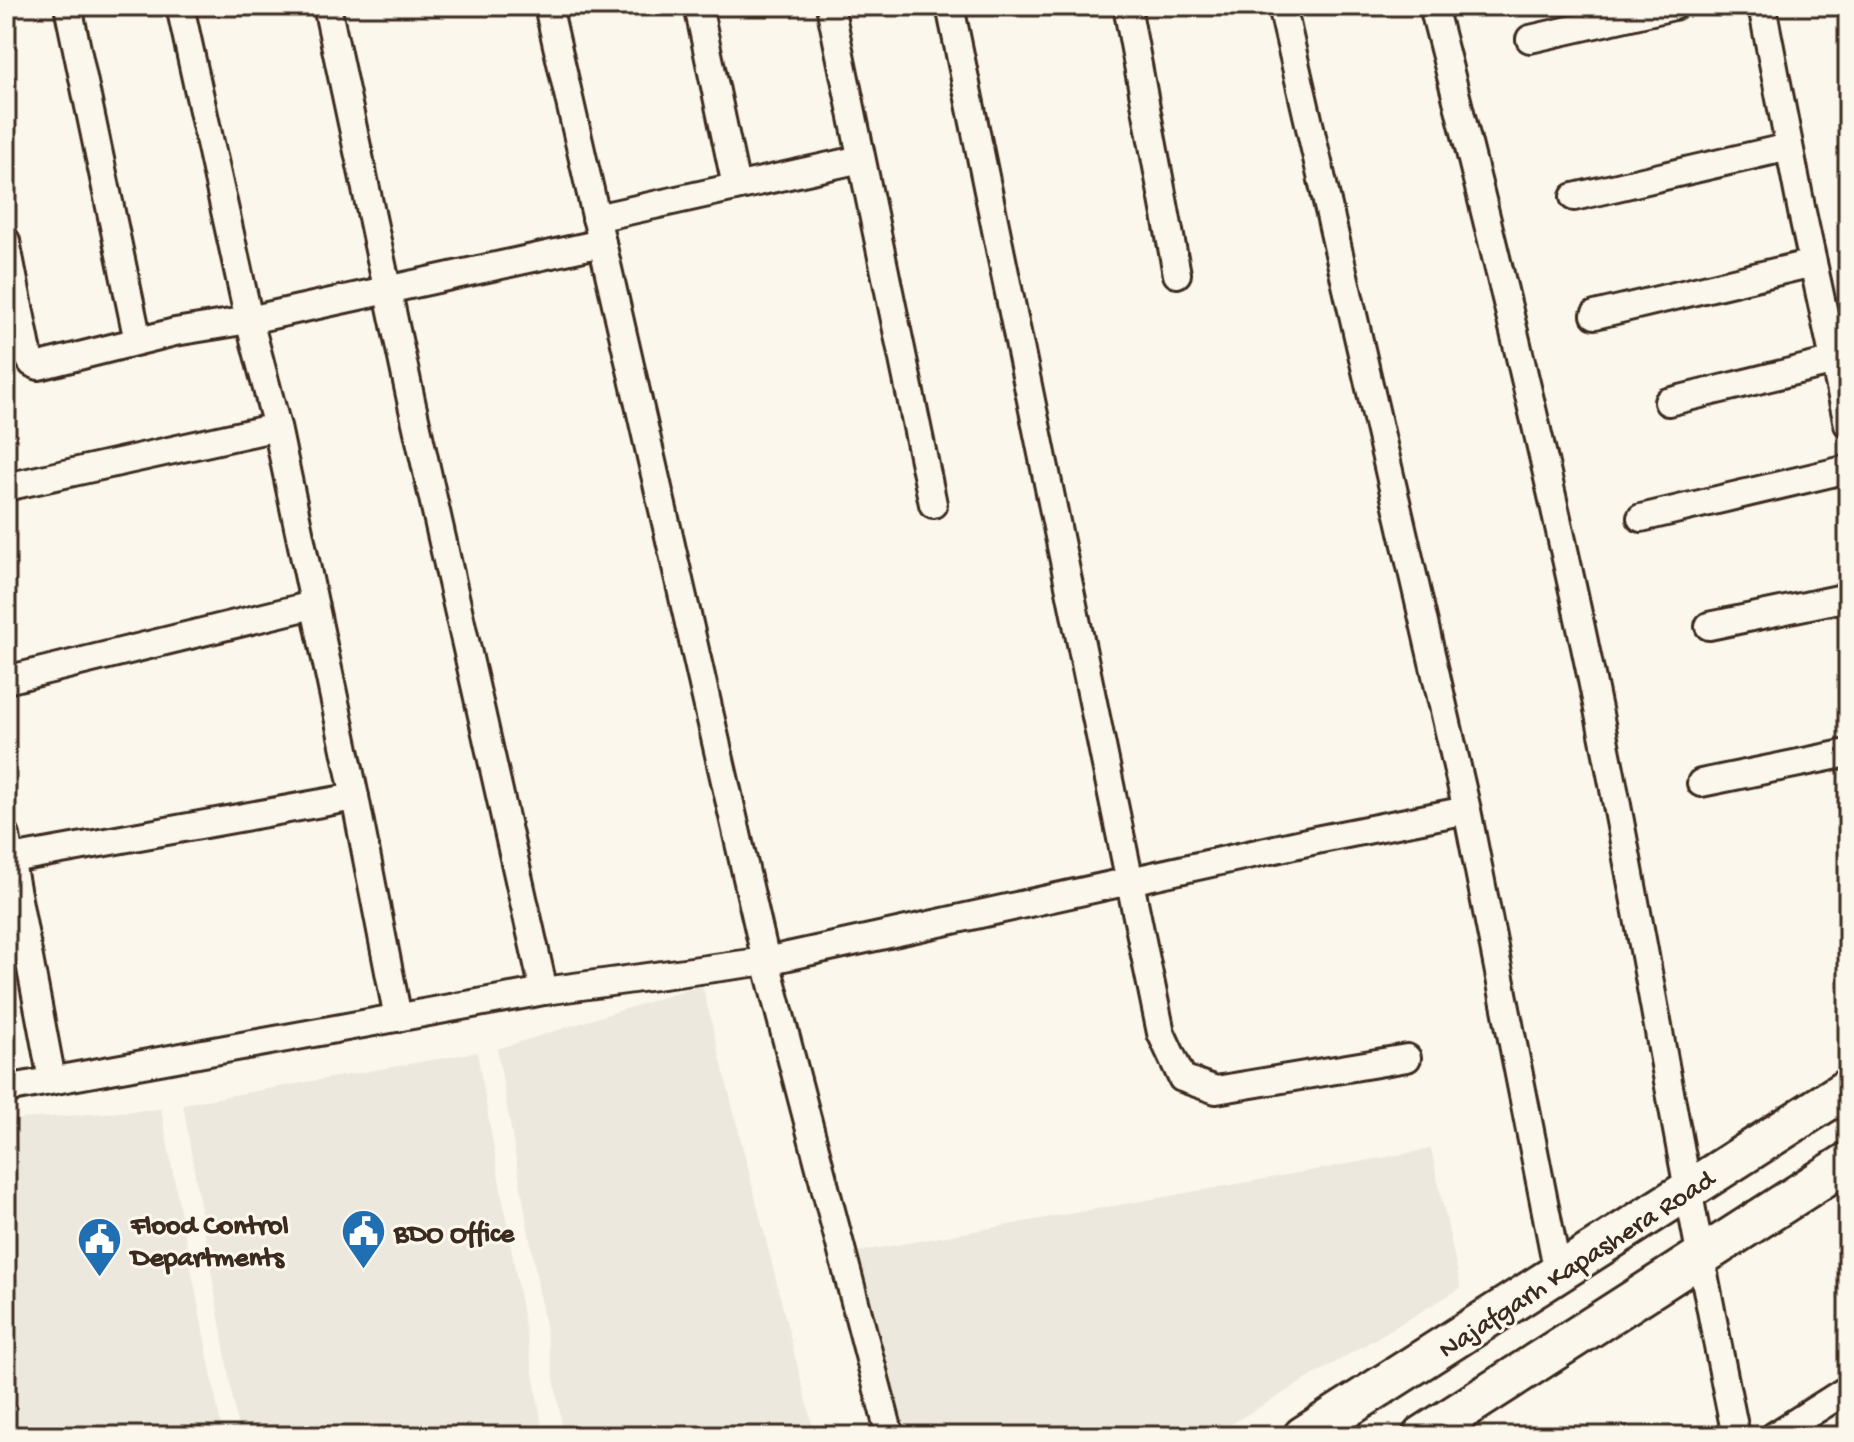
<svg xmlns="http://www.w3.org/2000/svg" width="1854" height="1442" viewBox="0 0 1854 1442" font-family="'Gochi Hand',sans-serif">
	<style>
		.built { fill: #ede8dd }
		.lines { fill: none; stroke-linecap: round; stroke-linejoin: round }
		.street-casing { stroke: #3b2a1e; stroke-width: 32 }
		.secondary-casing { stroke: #3b2a1e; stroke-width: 44 }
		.street { stroke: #fbf7ec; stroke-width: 26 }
		.secondary { stroke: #fbf7ec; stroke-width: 38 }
		.labels { text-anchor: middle; stroke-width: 6; stroke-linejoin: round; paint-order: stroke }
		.poi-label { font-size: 28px; font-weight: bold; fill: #3b2a1e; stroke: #fbf7ec; text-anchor: start }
		.street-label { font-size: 28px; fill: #3b2a1e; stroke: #fbf7ec }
	</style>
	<rect width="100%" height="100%" fill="#fbf7ec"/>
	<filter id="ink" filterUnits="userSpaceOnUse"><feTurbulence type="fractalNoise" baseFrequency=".0125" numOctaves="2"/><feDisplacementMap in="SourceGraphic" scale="16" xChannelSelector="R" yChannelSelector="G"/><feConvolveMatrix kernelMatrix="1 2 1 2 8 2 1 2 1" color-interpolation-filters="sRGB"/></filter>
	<g filter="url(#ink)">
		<g class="built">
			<path d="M 702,985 L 815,1436 L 564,1436 L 497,1049 Z"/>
			<path d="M 477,1052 L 544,1436 L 239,1436 L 183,1104 Z"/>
			<path d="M 161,1109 L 223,1436 L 6,1436 L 6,1120 Z"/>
			<path d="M 1431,1149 L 1461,1288 L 1211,1436 L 890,1436 L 835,1256 Z"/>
		</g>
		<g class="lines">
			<defs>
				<g id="street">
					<path d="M 68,6 L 138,341"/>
					<path d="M 180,6 L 249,320 L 602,243"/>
					<path d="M 327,6 L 412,405 L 544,991"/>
					<path d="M 548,6 L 766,961 L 890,1436"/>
					<path d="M 698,6 L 736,186"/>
					<path d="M 830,6 L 933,504"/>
					<path d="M 950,6 L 1161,1033 L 1182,1078 L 1216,1090 L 1407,1058"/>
					<path d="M 1127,6 L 1177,274"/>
					<path d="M 1433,6 C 1499,262 1561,519 1612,779 C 1654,998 1691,1218 1736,1436"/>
					<path d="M 1762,6 L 1802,212 L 1848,424"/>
					<path d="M 1530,39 L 1674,6"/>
					<path d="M 1574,197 L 1789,147"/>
					<path d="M 596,218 L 861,159"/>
					<path d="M 6,241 L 29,358 L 32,363 L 39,366 L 175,332 L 249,320 L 277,427 L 355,797 L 398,1018"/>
					<path d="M 1595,315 L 1813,263"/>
					<path d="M 1668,402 L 1835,361"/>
					<path d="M 6,487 L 277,427"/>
					<path d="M 1641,518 L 1848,469"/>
					<path d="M 1709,626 L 1848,597"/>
					<path d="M 6,680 L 313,605"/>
					<path d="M 1701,783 L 1848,753"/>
					<path d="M 1467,810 L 1558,1273"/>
					<path d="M 6,836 L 52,1080"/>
					<path d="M 6,860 L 355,797"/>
					<path d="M 6,1089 L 544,991 L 766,961 L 1316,840 L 1467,810 L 1282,6"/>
					<path d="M 1774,1436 L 1848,1389"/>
				</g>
				<g id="secondary">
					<path d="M 1303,1436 L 1848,1088"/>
					<path d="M 1422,1436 L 1848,1162"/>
				</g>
			</defs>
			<use href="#street" class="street-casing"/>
			<use href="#secondary" class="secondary-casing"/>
			<use href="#street" class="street"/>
			<use href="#secondary" class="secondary"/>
		</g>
	</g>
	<defs>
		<symbol id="civic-pin" viewBox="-11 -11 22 30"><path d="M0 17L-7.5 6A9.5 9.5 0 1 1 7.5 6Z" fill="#1f6fb2" stroke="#fbf7ec"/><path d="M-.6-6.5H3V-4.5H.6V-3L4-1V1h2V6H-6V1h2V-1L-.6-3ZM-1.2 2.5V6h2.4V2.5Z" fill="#fff"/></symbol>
	</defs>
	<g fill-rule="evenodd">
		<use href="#civic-pin" x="338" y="1206" width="51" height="69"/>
		<use href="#civic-pin" x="74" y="1214" width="51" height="69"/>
	</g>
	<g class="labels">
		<g class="poi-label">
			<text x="131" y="1233">Flood Control<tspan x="131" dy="32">Departments</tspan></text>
			<text x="394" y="1241">BDO Office</text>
		</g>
		<g class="street-label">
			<text transform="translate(1575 1262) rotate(-33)" y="10">Najafgarh Kapashera Road</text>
		</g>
	</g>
	<rect width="1854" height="1442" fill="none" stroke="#fbf7ec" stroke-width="32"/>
	<rect x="16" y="16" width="1822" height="1410" fill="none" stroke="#3b2a1e" stroke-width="3" filter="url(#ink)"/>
</svg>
